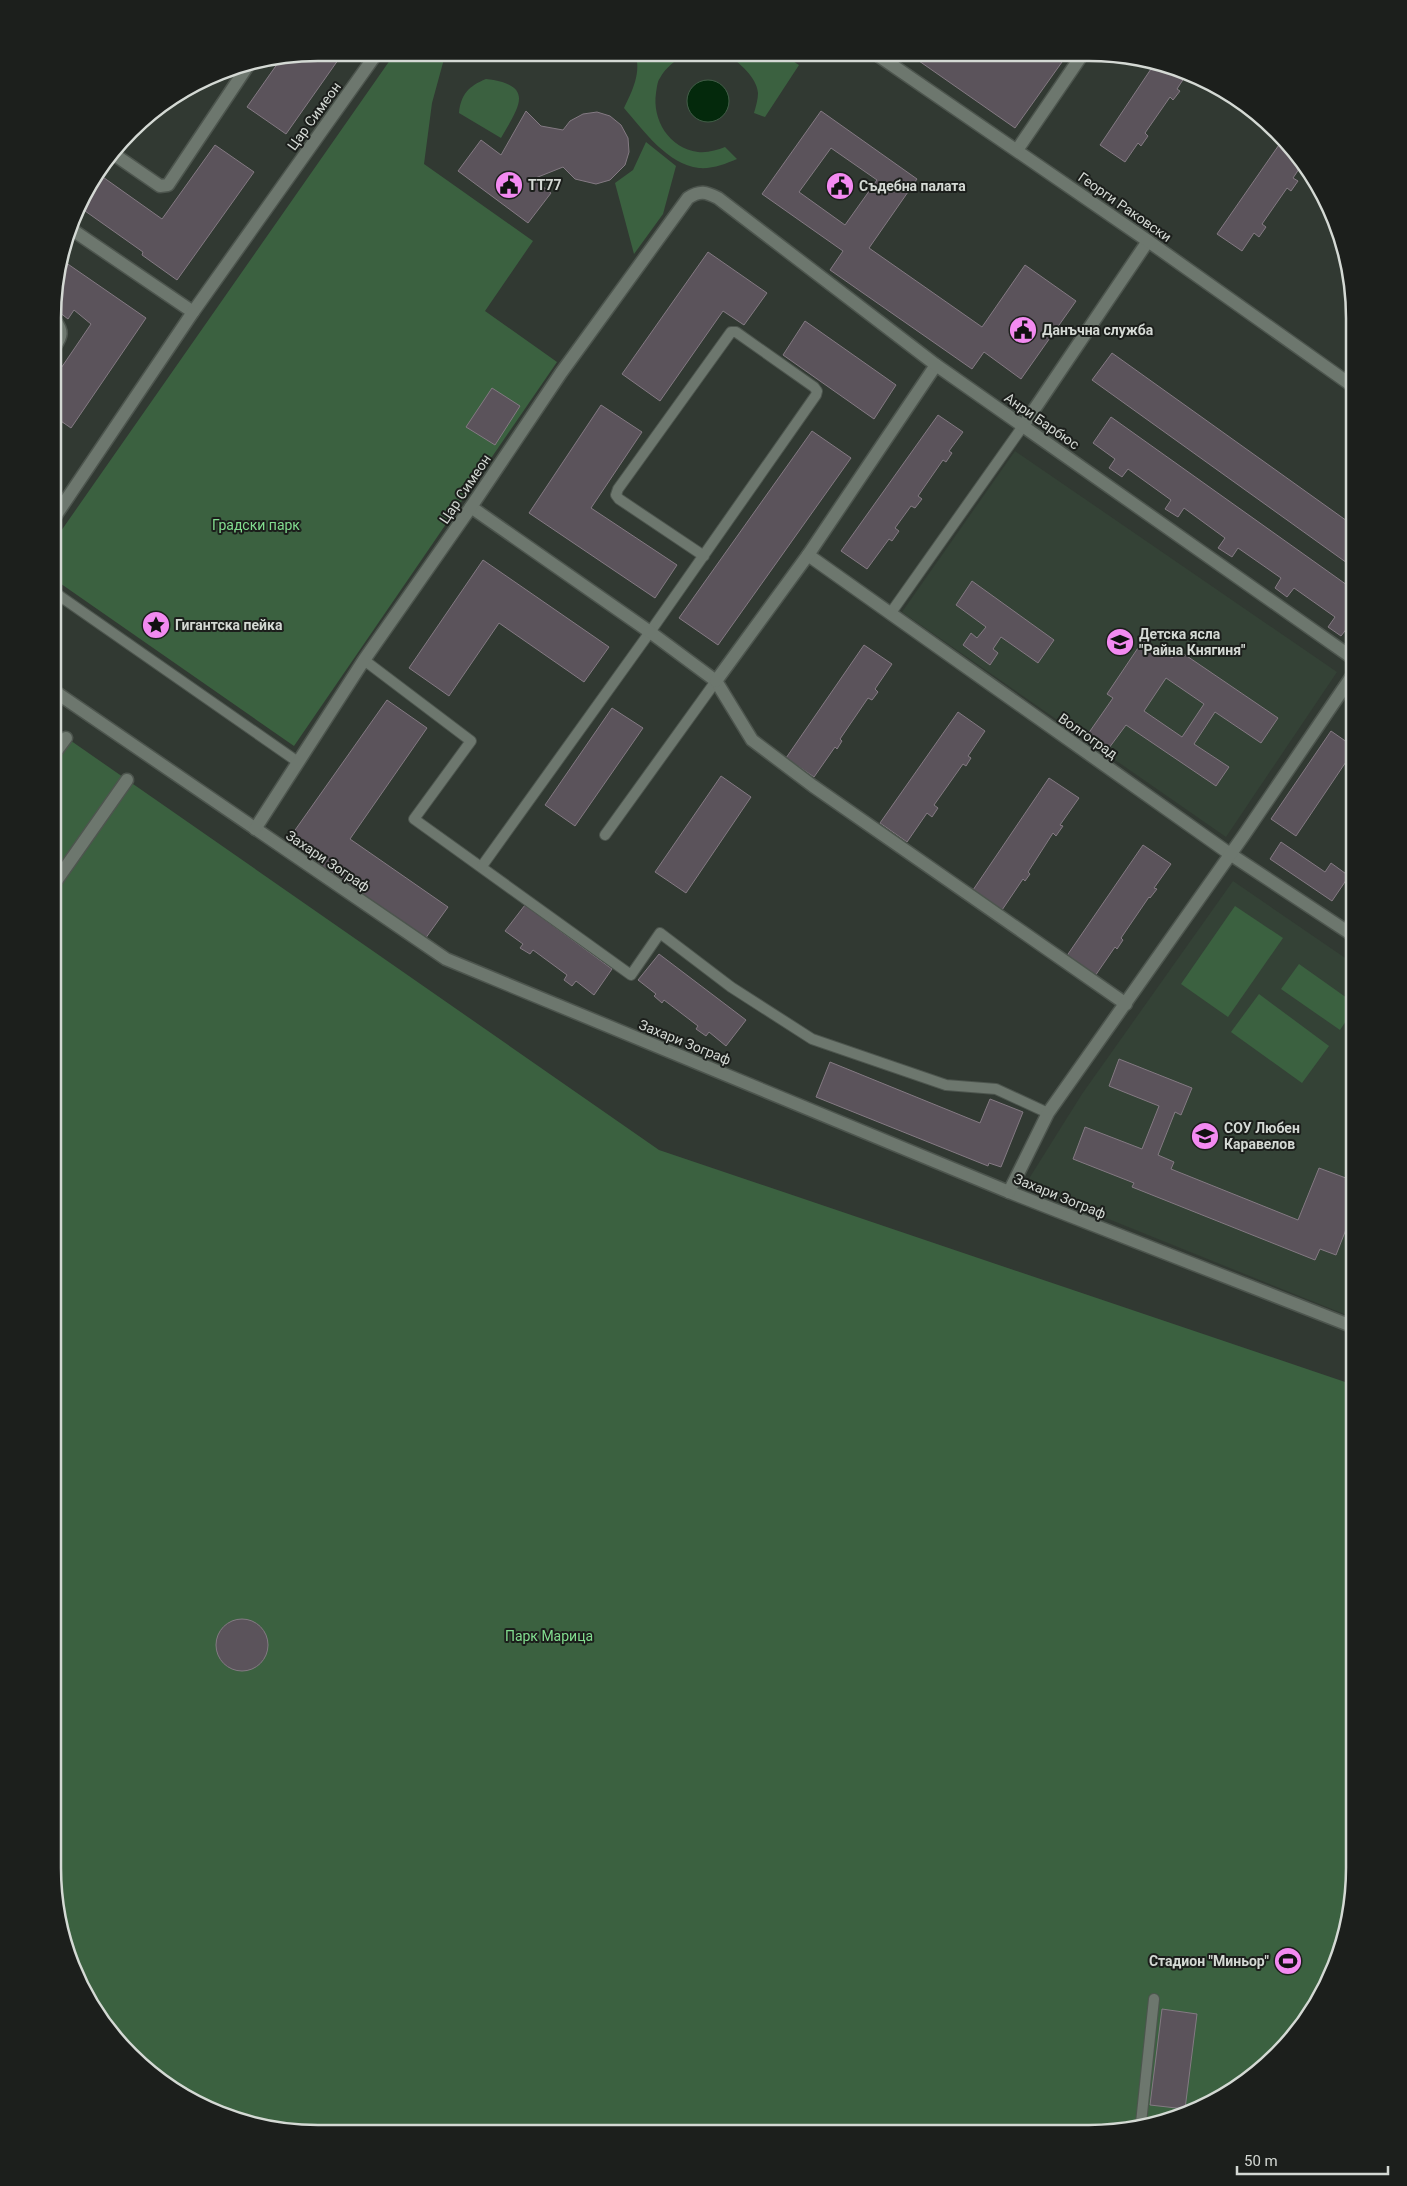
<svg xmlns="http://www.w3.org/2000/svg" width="1407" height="2186" viewBox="0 0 1407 2186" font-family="Roboto,sans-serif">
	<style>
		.built { fill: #344236 }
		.green { fill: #3b6140 }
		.water { fill: #04290c; stroke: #425e48 }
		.building { fill: #5b535b; stroke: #847a83; fill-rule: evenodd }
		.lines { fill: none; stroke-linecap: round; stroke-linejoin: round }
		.service-casing { stroke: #4d554e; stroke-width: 12 }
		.pedestrian-casing { stroke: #4d554e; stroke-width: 15 }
		.minor-casing { stroke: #4d554e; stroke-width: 15 }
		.tertiary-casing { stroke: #4d554e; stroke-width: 15 }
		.service { stroke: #6d776e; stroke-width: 10 }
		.pedestrian { stroke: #6d776e; stroke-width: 12 }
		.minor { stroke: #6d776e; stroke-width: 12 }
		.tertiary { stroke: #6d776e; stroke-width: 12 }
		.labels { text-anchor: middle; stroke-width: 4; stroke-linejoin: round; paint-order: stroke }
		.street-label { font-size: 14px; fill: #d4d9d4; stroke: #1c1f1c }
		.poi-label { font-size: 14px; font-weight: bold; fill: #d4d9d4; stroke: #1c1f1c; text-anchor: start }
		.park-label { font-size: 14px; fill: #82dd8f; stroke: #1c1f1c }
		.rim { fill: none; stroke: #d4d9d4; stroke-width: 2.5 }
	</style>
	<rect width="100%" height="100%" fill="#313932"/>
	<g class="built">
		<path d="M 1015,451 L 1337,672 L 1226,837 L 902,612 Z"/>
		<path d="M 1233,881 L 1354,964 L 1354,1318 L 1029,1187 L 1030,1177 L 1082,1094 Z"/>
	</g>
	<g class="green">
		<path d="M 395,53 L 427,53 L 444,59 L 432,103 L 424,164 L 533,241 L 485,311 L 557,362 L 294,746 L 54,579 L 54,541 Z"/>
		<path d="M 635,53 L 685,54 C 675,61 666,67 660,78 C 657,82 657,88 656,93 C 652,120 669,148 698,152 C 708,153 717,150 725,147 L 737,159 C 725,164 713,169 699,168 C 667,164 644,131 624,108 C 632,92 642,72 635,53 Z"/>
		<path d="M 727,54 L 782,54 L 799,65 L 765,117 L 754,113 C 756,106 758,99 758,93 C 757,77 738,62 727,54 Z"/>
		<path d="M 486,79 C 537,85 518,108 501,138 L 459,113 C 461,94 469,86 486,79 Z"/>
		<path d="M 646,142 L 676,166 L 663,214 L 634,254 L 615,183 L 633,170 Z"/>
		<path d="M 54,729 L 659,1150 L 1354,1385 L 1354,1886 L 1340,1954 L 1310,2016 L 1264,2068 L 1191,2113 L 1089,2133 L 284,2131 L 217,2113 L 157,2079 L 108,2030 L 73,1970 L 53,1868 Z"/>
		<path d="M 1235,906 L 1283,938 L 1228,1017 L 1181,984 Z"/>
		<path d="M 1299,964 L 1354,1003 L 1354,1009 L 1340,1030 L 1281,989 Z"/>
		<path d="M 1259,994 L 1329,1046 L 1302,1083 L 1231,1032 Z"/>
	</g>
	<circle class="water" cx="708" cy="101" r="21"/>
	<g class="building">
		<path d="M 318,52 L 343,53 L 286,134 L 247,107 L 280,60 Z"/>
		<path d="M 909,54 L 1067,55 L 1015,128 Z"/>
		<path d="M 1155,63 L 1188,72 L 1177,89 L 1180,91 L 1173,100 L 1170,97 L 1145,133 L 1148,136 L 1141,146 L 1138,143 L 1125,162 L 1100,145 Z"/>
		<path d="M 526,111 L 541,126 L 563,130 L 570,121 L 583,114 L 597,112 L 610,116 L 621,125 L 628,138 L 629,152 L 625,165 L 610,180 L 596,184 L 575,179 L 563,167 L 533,179 L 551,193 L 528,223 L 458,171 L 481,140 L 501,155 Z"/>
		<path d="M 821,111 L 917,179 L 869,248 L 982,327 L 1025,265 L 1076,301 L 1021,379 L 984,352 L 972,369 L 830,270 L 843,251 L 762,194 ZM 831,148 L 877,180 L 845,225 L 799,192 Z"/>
		<path d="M 1281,142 L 1297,154 L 1303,163 L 1293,178 L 1298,181 L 1291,191 L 1287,188 L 1262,224 L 1266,227 L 1259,237 L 1254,233 L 1242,251 L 1217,234 Z"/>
		<path d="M 215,145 L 254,172 L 177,280 L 142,255 L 143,252 L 78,206 L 80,200 L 100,175 L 162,219 Z"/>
		<path d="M 708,252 L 767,293 L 744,325 L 723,311 L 660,401 L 622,374 Z"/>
		<path d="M 62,260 L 146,318 L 71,428 L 55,417 L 55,377 L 91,324 L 74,310 L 68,319 L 55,309 L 55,284 Z"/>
		<path d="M 1352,306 L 1354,316 L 1348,312 Z"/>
		<path d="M 805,321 L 896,385 L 874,419 L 783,355 Z"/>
		<path d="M 1112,353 L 1354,526 L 1354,568 L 1092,380 Z"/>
		<path d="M 492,388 L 520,406 L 495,445 L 466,427 Z"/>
		<path d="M 601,405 L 642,432 L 591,508 L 677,565 L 655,598 L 529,513 Z"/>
		<path d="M 938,415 L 963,432 L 949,451 L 952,453 L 946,462 L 943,460 L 918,496 L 922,499 L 915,508 L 911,506 L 895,528 L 899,531 L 892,541 L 889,539 L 867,569 L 841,551 Z"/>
		<path d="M 1111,417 L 1354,590 L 1354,631 L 1348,627 L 1341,636 L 1328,627 L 1335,617 L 1294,588 L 1287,597 L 1275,588 L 1281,578 L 1238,548 L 1232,557 L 1218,548 L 1225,538 L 1184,508 L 1178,517 L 1165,509 L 1171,500 L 1128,469 L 1122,477 L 1109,468 L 1115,459 L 1093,443 Z"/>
		<path d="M 812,431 L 851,458 L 718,645 L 679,618 Z"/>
		<path d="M 483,560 L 609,647 L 584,682 L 499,623 L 449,696 L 409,668 Z"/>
		<path d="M 972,581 L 1054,640 L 1038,663 L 1001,637 L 993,649 L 998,653 L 990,665 L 963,645 L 971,633 L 977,638 L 986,627 L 956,605 Z"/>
		<path d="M 1144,639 L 1172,658 L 1178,650 L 1278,718 L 1261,743 L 1215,712 L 1194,744 L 1229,767 L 1216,786 L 1126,725 L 1109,748 L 1088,734 L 1113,698 L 1107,694 ZM 1166,678 L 1204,704 L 1182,737 L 1144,711 Z"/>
		<path d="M 864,645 L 892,664 L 875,689 L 878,692 L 872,700 L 868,698 L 840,739 L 842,741 L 837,749 L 835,747 L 814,777 L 786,758 Z"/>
		<path d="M 387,700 L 427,728 L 350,839 L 448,907 L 425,939 L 317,863 L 323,854 L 293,833 Z"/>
		<path d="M 612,708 L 643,728 L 575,826 L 545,805 Z"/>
		<path d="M 958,712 L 985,731 L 968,756 L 971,758 L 966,766 L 963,764 L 934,805 L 938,808 L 932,817 L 927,813 L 907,842 L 880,823 Z"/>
		<path d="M 1331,731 L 1354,747 L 1354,750 L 1296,836 L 1271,819 Z"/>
		<path d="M 721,776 L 751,797 L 686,893 L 655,872 Z"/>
		<path d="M 1049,778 L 1079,798 L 1060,825 L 1063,826 L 1056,836 L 1053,833 L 1028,872 L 1030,874 L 1025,881 L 1023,879 L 1002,910 L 973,890 Z"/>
		<path d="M 1281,842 L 1325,872 L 1331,863 L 1349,876 L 1332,901 L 1270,859 Z"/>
		<path d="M 1143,845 L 1171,864 L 1154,888 L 1157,889 L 1150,898 L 1149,897 L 1121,938 L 1123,940 L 1117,949 L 1115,947 L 1095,976 L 1066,957 Z"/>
		<path d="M 525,905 L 612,969 L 594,995 L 576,981 L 572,986 L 564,980 L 567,975 L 533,950 L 530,954 L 520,948 L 523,944 L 505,931 Z"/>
		<path d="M 659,954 L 746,1020 L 726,1046 L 709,1032 L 706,1036 L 696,1029 L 698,1026 L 664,1000 L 662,1003 L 654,996 L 656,994 L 638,980 Z"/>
		<path d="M 1119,1059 L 1192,1088 L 1181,1115 L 1175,1112 L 1158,1155 L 1174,1162 L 1171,1169 L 1298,1220 L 1319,1168 L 1354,1181 L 1354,1209 L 1336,1255 L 1320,1249 L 1315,1260 L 1132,1187 L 1134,1183 L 1073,1159 L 1085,1127 L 1142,1149 L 1159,1106 L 1109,1086 Z"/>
		<path d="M 830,1062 L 980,1123 L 990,1099 L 1023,1112 L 1001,1167 L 989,1163 L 988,1166 L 816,1097 Z"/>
		<circle cx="242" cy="1645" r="26"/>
		<path d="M 1162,2009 L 1197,2014 L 1185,2109 L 1150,2105 Z"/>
	</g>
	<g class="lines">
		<defs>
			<g id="service">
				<path d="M 54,592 L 298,762"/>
				<path d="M 890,614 L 1023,426"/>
				<path d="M 364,660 L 471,741 L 414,819 L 631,975 L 660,933 L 731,987 L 812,1039 L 946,1085 L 996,1089 L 1048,1113"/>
				<path d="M 605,835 L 716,681"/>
				<path d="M 482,866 L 650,632 L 816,395 L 817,391 L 814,387 L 736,332 L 731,332 L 618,489 L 616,495 L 619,499 L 704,556"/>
				<path d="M 1141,2123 L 1154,1999"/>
			</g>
			<g id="pedestrian">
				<path d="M 54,754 L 66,738"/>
				<path d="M 54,884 L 127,780"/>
			</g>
			<g id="minor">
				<path d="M 1017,150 L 1082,55"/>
				<path d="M 115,155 L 160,186 L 168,185 L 247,67"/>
				<path d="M 71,229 L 193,312"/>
				<path d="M 55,346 C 62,336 63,331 55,321"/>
				<path d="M 1023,426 L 1148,241"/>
				<path d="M 471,507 L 650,632 L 716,681 L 752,740 L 813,786 L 1126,1004"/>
				<path d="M 54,518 L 193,312 L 377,53"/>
				<path d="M 808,555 L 1230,854 L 1354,936"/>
				<path d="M 716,681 L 808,555 L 936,365"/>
				<path d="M 54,691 L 446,959 L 1009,1192 L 1354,1327"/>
				<path d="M 255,829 L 364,660 L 471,507 L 561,373 L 688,198 C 700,190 706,192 718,198 L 936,365 L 1354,659"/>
				<path d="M 1009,1192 L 1048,1113 L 1244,835 L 1354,673"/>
			</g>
			<path id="tertiary" d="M 876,54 L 1148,241 L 1354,387"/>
		</defs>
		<use href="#service" class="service-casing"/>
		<use href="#pedestrian" class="pedestrian-casing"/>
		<use href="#minor" class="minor-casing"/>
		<use href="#tertiary" class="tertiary-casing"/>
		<use href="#service" class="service"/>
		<use href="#pedestrian" class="pedestrian"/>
		<use href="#minor" class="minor"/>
		<use href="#tertiary" class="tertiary"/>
	</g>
	<defs>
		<symbol id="civic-disc" viewBox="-11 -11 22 22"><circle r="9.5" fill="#f38af1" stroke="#1c1f1c"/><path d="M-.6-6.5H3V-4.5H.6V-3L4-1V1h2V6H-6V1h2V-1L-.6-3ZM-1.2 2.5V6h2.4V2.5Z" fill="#111"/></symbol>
		<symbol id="sight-disc" viewBox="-11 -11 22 22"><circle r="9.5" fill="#f38af1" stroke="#1c1f1c"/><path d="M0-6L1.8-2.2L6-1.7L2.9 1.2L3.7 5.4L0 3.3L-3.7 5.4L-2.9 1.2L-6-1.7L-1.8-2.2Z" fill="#111"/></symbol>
		<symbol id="school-disc" viewBox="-11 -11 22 22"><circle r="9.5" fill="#f38af1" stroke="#1c1f1c"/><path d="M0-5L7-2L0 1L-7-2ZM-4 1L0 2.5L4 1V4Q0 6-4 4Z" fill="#111"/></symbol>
		<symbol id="stadium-disc" viewBox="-11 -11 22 22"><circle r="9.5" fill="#f38af1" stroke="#1c1f1c"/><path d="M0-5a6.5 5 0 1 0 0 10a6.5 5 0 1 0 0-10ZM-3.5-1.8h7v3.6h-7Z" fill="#111"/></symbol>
	</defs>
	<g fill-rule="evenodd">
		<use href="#civic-disc" x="493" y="169" width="32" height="32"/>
		<use href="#civic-disc" x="824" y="170" width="32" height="32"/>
		<use href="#civic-disc" x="1007" y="314" width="32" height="32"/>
		<use href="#sight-disc" x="140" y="609" width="32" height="32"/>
		<use href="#school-disc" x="1104" y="626" width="32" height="32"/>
		<use href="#school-disc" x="1189" y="1120" width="32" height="32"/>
		<use href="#stadium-disc" x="1272" y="1945" width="32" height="32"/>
	</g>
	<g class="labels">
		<g class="street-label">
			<text transform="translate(314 116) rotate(-54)" y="5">Цар Симеон</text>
			<text transform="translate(1125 207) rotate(35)" y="5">Георги Раковски</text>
			<text transform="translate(1042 421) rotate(35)" y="5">Анри Барбюс</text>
			<text transform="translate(465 489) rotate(-56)" y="5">Цар Симеон</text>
			<text transform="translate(1088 736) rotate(35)" y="5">Волгоград</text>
			<text transform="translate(328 861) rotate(34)" y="5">Захари Зограф</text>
			<text transform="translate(685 1042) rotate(22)" y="5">Захари Зограф</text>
			<text transform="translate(1060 1196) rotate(22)" y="5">Захари Зограф</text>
		</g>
		<g class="poi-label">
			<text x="528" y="190">TT77</text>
			<text x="859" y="191">Съдебна палата</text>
			<text x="1042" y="335">Данъчна служба</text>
			<text x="175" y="630">Гигантска пейка</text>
			<text x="1139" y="639">Детска ясла<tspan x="1139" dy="16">"Райна Княгиня"</tspan></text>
			<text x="1224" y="1133">СОУ Любен<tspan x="1224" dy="16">Каравелов</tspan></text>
			<text x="1269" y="1966" text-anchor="end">Стадион "Миньор"</text>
		</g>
		<g class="park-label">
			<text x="256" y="530">Градски парк</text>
			<text x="549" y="1641">Парк Марица</text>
		</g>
	</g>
	<path d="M0 0H1407V2186H0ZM318 61H1089A257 257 0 0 1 1346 318V1868A257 257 0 0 1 1089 2125H318A257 257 0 0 1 61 1868V318A257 257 0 0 1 318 61Z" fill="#1c1f1c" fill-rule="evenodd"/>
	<path class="rim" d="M318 61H1089A257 257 0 0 1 1346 318V1868A257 257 0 0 1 1089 2125H318A257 257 0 0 1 61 1868V318A257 257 0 0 1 318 61Z"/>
	<path d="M1237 2166v8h151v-8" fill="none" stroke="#d4d9d4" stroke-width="2.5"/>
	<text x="1244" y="2166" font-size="15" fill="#d4d9d4" stroke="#1c1f1c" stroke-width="4" paint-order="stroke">50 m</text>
</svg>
